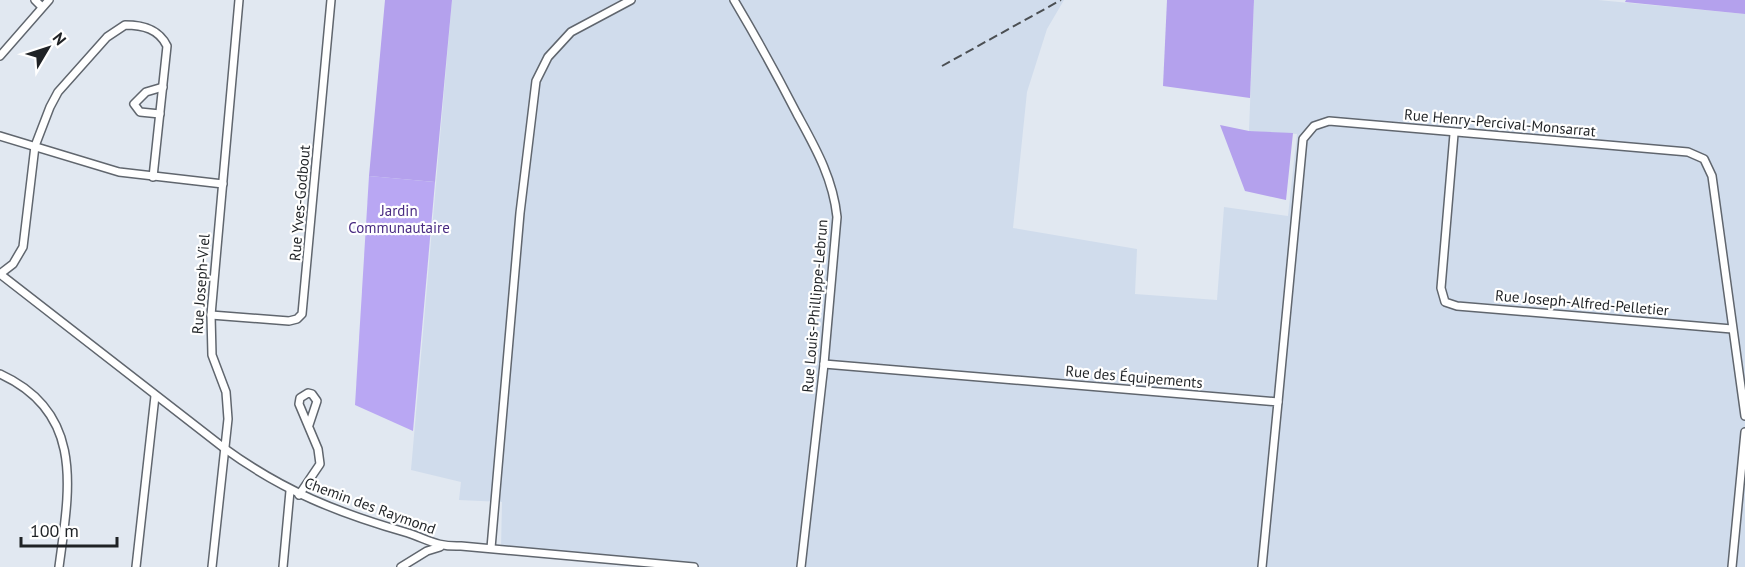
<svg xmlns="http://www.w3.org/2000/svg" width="1745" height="567" viewBox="0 0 1745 567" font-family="'PT Sans',sans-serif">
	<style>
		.built { fill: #d0dcec }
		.green { fill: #b9a7f3 }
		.forest { fill: #b4a1ed }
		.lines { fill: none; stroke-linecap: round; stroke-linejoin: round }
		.minor-casing { stroke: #60666e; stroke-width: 10 }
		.minor { stroke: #fff; stroke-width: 7 }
		.rail { stroke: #4b4f53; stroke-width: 2; stroke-dasharray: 9 4.5; stroke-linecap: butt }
		.labels { text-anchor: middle; stroke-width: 4.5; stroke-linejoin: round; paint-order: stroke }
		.street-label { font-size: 15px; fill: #1f2225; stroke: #fff }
		.park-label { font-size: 15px; fill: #492b82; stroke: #fff }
	</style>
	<rect width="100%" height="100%" fill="#e1e8f1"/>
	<path class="built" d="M 452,0 L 1064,0 L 1047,29 L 1027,92 L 1013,228 L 1137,249 L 1135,294 L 1217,300 L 1224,207 L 1288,216 L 1297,134 L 1249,131 L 1254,0 L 1598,0 L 1745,14 L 1745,567 L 694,567 L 501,549 L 502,502 L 459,500 L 461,482 L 411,470 Z"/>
	<path class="green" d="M 369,176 L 435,182 L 413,431 L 355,405 Z"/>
	<g class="forest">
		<path d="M 385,0 L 452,0 L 435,182 L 369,176 Z"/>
		<path d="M 1167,0 L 1254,0 L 1250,98 L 1163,86 Z"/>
		<path d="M 1626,0 L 1745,0 L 1745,14 L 1625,2 Z"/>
		<path d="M 1220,125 L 1249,131 L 1293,133 L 1286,200 L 1245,191 Z"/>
	</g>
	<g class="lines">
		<defs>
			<g id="minor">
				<path d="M 35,0 L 42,7"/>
				<path d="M 734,0 C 756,37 777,75 797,114 C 815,147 833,178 837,217 L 824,364 L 801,567"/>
				<path d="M 0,56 L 49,0"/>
				<path d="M 160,114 L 140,112 L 134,104 L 146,92 L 163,87"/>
				<path d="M 1454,134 L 1441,288 L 1445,302 L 1457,306 L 1732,329"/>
				<path d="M 0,136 L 119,172 L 223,184"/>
				<path d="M 0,274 L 224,448 C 283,491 338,513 408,533 C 429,540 437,547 461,546 L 694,567"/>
				<path d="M 0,274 L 13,264 L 23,247 L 35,146 L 50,107 L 58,92 L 107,37 L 125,25 C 143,25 159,29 167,46 L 153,177"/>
				<path d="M 211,315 L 289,321 L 297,319 L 302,314 L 331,0"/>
				<path d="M 824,364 L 1278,402 L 1262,567"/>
				<path d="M 0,374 C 86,413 69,491 59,567"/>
				<path d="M 1278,402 L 1303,139 L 1314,126 L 1329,121 L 1688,152 L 1704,159 L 1712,176 L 1745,416"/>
				<path d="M 299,495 L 320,464 L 318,449 L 299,404 L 300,398 L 308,393 L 312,394 L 317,401 L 309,425"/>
				<path d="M 491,548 L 520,213 L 536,81 L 548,57 L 571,32 L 631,0"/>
				<path d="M 136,567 L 155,396"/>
				<path d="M 212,567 L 228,419 L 226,392 L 212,355 L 211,315 L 239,0"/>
				<path d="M 283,567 L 290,491"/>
				<path d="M 401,567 L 427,551 L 440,547"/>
				<path d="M 1732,567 L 1745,432"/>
			</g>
		</defs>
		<use href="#minor" class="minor-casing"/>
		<use href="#minor" class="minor"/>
		<path class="rail" d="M 942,66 L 1061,0"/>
	</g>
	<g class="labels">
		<g class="street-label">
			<text transform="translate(1500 123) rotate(5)" y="5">Rue Henry-Percival-Monsarrat</text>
			<text transform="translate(300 203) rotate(-85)" y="5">Rue Yves-Godbout</text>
			<text transform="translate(201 284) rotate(-86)" y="5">Rue Joseph-Viel</text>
			<text transform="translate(1582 303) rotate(5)" y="5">Rue Joseph-Alfred-Pelletier</text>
			<text transform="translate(815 306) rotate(-85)" y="5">Rue Louis-Phillippe-Lebrun</text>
			<text transform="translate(1134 377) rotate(5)" y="5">Rue des Équipements</text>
			<text transform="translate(370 506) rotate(20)" y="5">Chemin des Raymond</text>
		</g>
		<g class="park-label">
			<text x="399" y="216">Jardin<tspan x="399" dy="17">Communautaire</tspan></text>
		</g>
	</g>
	<g transform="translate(48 48) rotate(51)" stroke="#ffffff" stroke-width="4.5" paint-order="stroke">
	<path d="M0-4.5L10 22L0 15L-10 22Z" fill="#1f2225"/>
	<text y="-9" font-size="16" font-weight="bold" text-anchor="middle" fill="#1f2225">N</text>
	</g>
	<path d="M21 537v9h96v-9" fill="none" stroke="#1f2225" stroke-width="3"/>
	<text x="30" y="537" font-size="18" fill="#1f2225" stroke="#ffffff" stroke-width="4.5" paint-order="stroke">100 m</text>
</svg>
